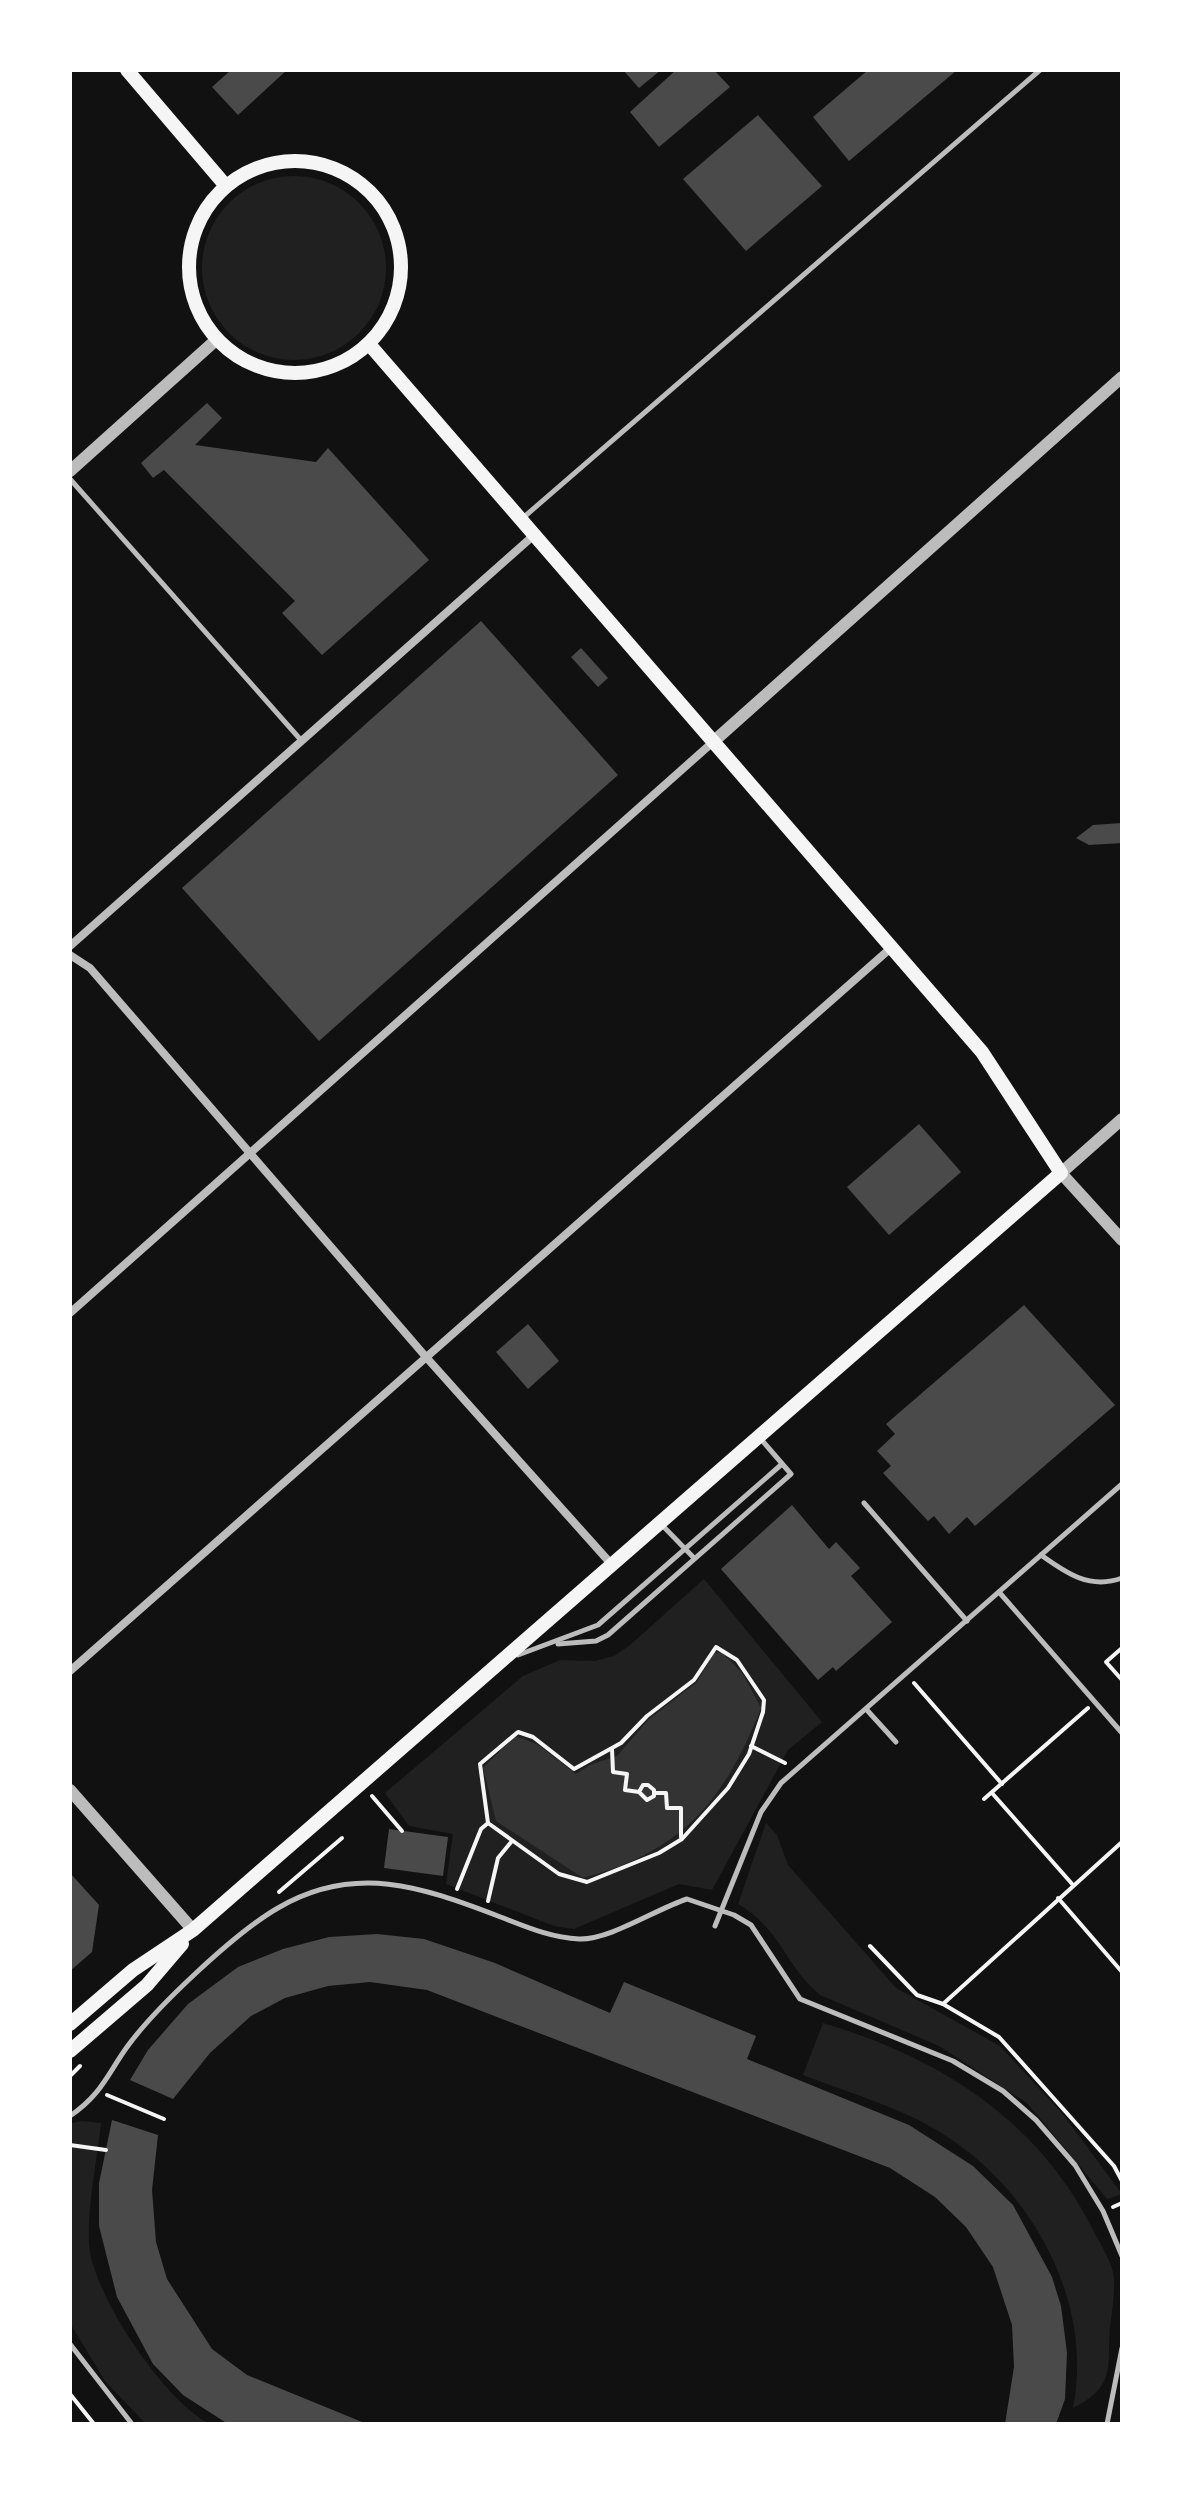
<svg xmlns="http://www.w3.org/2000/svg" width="1192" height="2494" viewBox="0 0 1192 2494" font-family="Poppins,sans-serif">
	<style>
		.green { fill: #202020 }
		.water { fill: #333 }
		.building { fill: #4a4a4a }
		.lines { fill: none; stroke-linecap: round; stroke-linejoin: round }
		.path { stroke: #f5f5f5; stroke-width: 4 }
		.service { stroke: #bcbcbc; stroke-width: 5 }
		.minor { stroke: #bcbcbc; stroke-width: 8 }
		.tertiary { stroke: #bcbcbc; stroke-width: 12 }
		.secondary { stroke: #f5f5f5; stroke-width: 14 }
	</style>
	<rect width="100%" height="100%" fill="#111"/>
	<g class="green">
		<circle cx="294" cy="268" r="92"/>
		<path d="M 704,1579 L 822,1722 L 788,1750 L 712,1890 L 679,1884 L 574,1929 L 554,1926 L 446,1884 L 453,1834 L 409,1826 L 385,1793 L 523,1676 L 560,1660 L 595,1661 L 614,1656 L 629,1646 Z"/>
		<path d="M 766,1823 L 777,1835 L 788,1865 L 896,1988 L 1000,2046 L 1062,2113 L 1122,2194 L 1107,2199 L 1027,2103 L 939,2046 L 820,1995 C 786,1967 780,1928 738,1904 Z"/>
		<path d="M 823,2023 C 938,2057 1037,2119 1092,2228 C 1099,2242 1113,2263 1114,2278 C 1115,2294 1112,2311 1110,2327 C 1107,2369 1116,2386 1073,2408 C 1093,2307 1038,2200 955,2142 C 911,2110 854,2095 803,2075 Z"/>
		<path d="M 82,2121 L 101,2123 C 97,2159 87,2211 89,2245 C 93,2295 165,2402 210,2424 L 146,2424 L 105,2381 L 70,2323 L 70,2129 L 72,2123 Z"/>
	</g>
	<path class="water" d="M 722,1652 L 743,1674 L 761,1708 C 724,1801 683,1851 583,1878 L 496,1821 L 483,1768 L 515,1736 L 537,1744 L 576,1774 L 590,1765 L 617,1756 L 649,1719 L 697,1682 L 714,1653 Z"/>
	<g class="building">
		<path d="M 231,70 L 287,70 L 238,115 L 212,87 Z"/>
		<path d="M 623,70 L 661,70 L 639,88 Z"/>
		<path d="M 676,70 L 714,70 L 730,87 L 659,147 L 630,112 Z"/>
		<path d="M 868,70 L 957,70 L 849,161 L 813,117 Z"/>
		<path d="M 758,115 L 822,186 L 746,251 L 683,179 Z"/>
		<path d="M 207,403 L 222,418 L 195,445 L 316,462 L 328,448 L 429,560 L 322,655 L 282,613 L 295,601 L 164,470 L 153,478 L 141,463 Z"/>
		<path d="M 481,621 L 618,775 L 319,1041 L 182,888 Z"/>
		<path d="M 581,648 L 608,678 L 598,687 L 571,657 Z"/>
		<path d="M 1122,823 L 1122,843 L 1089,845 L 1076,838 L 1093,825 Z"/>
		<path d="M 919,1124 L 961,1172 L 889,1235 L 847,1187 Z"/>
		<path d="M 1024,1305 L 1115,1405 L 975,1526 L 967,1517 L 949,1534 L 934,1516 L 928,1521 L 883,1473 L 891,1466 L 877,1451 L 895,1434 L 886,1424 Z"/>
		<path d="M 528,1324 L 559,1361 L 528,1389 L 496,1352 Z"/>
		<path d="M 792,1505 L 829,1549 L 836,1542 L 860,1568 L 851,1576 L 892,1622 L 836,1671 L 833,1667 L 818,1680 L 721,1569 Z"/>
		<path d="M 389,1829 L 448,1837 L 443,1876 L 384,1868 Z"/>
		<path d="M 70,1873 L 99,1905 L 92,1952 L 70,1971 Z"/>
		<path d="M 377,1934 L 424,1939 L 495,1963 L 610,2013 L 624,1982 L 756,2036 L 747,2059 L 909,2125 L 973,2166 L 1013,2205 L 1052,2277 L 1061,2306 L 1067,2353 L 1065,2399 L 1056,2424 L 1005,2424 L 1014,2367 L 1012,2325 L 993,2267 L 966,2227 L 935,2197 L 890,2168 L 427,1990 L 370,1982 L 328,1986 L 285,1998 L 251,2016 L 210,2053 L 173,2099 L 130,2080 L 148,2050 L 188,2004 L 238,1967 L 283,1949 L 329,1937 Z"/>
		<path d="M 112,2120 L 158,2135 L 152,2190 L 156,2242 L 167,2279 L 212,2349 L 247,2375 L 367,2424 L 228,2424 L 183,2395 L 153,2364 L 117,2297 L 99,2226 L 99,2183 Z"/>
	</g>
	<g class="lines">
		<g class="path">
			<path d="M 716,1647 L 737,1660 L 764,1700 L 763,1712 L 749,1754 L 728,1788 L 682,1839 L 659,1853 L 587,1882 L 559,1874 L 488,1823 L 480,1764 L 518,1732 L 533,1737 L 574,1769 L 621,1743 L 647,1716 L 694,1680 Z"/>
			<path d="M 1122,1648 L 1106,1662 L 1122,1680"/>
			<path d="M 914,1683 L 1002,1784"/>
			<path d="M 751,1746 L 785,1763"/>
			<path d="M 612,1749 L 613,1772 L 627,1774 L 625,1790 L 639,1792 L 647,1800 L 654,1796 L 654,1790 L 648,1785 L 643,1785 L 639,1792"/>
			<path d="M 654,1793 L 666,1793 L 667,1808 L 681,1808 L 681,1837"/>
			<path d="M 992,1793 L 1073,1885"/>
			<path d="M 372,1796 L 402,1831"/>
			<path d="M 984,1799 L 1088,1708"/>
			<path d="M 457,1889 L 481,1829 L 488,1823"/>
			<path d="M 279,1892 L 342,1838"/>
			<path d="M 1058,1898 L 1122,1972"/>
			<path d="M 488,1901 L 498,1858 L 512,1841"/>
			<path d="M 870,1946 L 917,1995 L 943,2004 L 999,2037 L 1114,2166 L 1122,2181"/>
			<path d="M 943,2004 L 1122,1842"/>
			<path d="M 70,2076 L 80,2066"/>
			<path d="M 107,2095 L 164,2119"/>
			<path d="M 70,2145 L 106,2150"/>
			<path d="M 1113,2207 L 1122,2203"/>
			<path d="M 70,2394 L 94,2424"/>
		</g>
		<g class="service">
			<path d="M 70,479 L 300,739"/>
			<path d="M 524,517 L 1040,70"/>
			<path d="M 864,1503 L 967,1621"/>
			<path d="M 661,1524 L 694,1558"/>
			<path d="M 1041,1555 C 1066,1573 1090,1590 1122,1578"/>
			<path d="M 999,1592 L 1122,1733"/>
			<path d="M 558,1644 L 596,1641 L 608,1635 L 791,1474 L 760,1438"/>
			<path d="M 518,1655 L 598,1625 L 782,1464"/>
			<path d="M 866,1709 L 896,1742"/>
			<path d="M 715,1926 L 761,1812 L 781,1783 L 1122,1484"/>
			<path d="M 70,2116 C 101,2095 107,2075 127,2047 C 156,2007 236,1932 278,1908 C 355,1863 422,1887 498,1916 C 524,1926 551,1938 579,1939 C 610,1940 656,1909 687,1899 L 734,1915 L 751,1925 L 800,1999 L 953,2061 L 1003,2091 L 1036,2120 L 1075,2165 L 1103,2211 L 1122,2256"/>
			<path d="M 70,2344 L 132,2424"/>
			<path d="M 1107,2424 L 1122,2348"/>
		</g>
		<g class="minor">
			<path d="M 70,946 L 533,536"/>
			<path d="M 70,955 L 90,968 L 426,1357 L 613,1566"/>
			<path d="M 70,1313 L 713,742"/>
			<path d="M 70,1671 L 892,947"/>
		</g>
		<g class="tertiary">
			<path d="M 70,471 L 216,340"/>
			<path d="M 713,742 L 1122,377"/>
			<path d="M 1122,1119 L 1061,1173 L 1122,1240"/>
			<path d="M 70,1790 L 193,1930"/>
		</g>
		<g class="secondary">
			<path d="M 127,70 L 226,186"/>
			<circle cx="295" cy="267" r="106"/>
			<path d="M 70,2024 L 133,1970 L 193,1930 L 1061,1173 L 982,1052 L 369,344"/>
			<path d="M 70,2051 L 147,1985 L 182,1944"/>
		</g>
	</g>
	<rect width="1192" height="2494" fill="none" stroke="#ffffff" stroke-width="144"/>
</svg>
